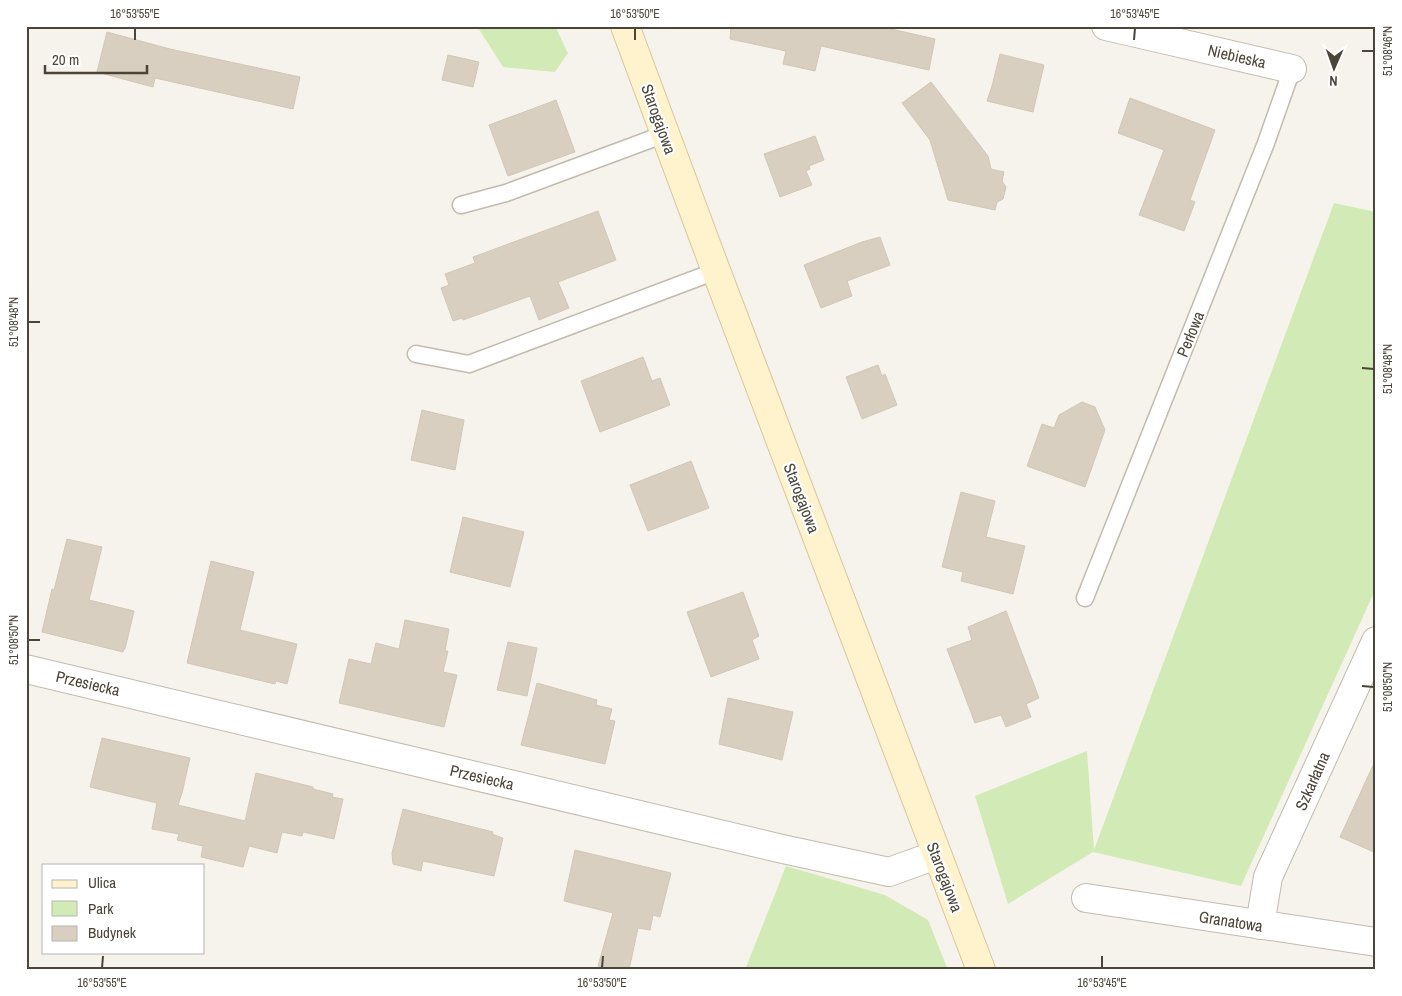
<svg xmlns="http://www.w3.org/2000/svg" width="1402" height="996" viewBox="0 0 1402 996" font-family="'Archivo Narrow',sans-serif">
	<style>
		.green { fill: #d2eab5 }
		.building { fill: #d8cfc1; stroke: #d3c7b4 }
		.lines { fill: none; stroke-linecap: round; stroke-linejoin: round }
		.lane-casing { stroke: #c2bbae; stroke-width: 19 }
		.street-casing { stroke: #c2bbae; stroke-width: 30 }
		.secondary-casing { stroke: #d6c79b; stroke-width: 30 }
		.lane { stroke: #fff; stroke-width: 16 }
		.street { stroke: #fff; stroke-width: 28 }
		.secondary { stroke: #fff3cd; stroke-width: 28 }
		.ticks { fill: none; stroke: #4b4439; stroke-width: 2 }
		.labels { text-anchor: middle; stroke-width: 4.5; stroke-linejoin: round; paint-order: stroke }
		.street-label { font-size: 16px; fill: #4b4439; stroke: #fff }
		.neatline { fill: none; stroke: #4b4439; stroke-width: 2 }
		.ticks-label { font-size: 12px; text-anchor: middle; fill: #4b4439 }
	</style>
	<rect width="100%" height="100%" fill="#f6f3ec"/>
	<g class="green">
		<path d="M 477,26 L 555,26 L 568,53 L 555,72 L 503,67 Z"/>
		<path d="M 1334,203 L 1376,212 L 1376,588 L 1241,886 L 1093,852 L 1008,904 L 975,796 L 1087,751 L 1094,850 Z"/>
		<path d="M 786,866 L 885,895 L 928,920 L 948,970 L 745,970 Z"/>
	</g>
	<g class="building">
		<path d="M 731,26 L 878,26 L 935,39 L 929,70 L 821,46 L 815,71 L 783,64 L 786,51 L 730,39 Z"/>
		<path d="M 107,32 L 170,49 L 300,77 L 293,109 L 155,78 L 153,87 L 97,72 Z"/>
		<path d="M 1000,54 L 1044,65 L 1033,112 L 987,101 L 992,86 Z"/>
		<path d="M 448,55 L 479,62 L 473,87 L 442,80 Z"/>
		<path d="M 931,82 L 988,156 L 991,169 L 1004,172 L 1002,181 L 1006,187 L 1003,199 L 997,202 L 995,210 L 948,200 L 930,140 L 902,103 Z"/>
		<path d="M 1130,98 L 1215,130 L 1190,200 L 1195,202 L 1184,231 L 1139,215 L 1164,150 L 1118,133 Z"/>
		<path d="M 556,100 L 575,152 L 508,176 L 489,125 Z"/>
		<path d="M 815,136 L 824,160 L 809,166 L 810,169 L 806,171 L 812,185 L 780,197 L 764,154 Z"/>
		<path d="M 598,211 L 616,260 L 558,282 L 569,308 L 539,320 L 530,296 L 463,320 L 462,318 L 453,321 L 441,288 L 449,285 L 445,274 L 475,263 L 473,257 Z"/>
		<path d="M 880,237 L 890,265 L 847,281 L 852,296 L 821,308 L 804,265 L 862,242 Z"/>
		<path d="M 643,357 L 652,381 L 660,378 L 670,405 L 600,432 L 581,381 Z"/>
		<path d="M 878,365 L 882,376 L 885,374 L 897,405 L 862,419 L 846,377 Z"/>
		<path d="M 1082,402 L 1095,407 L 1105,430 L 1085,487 L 1027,466 L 1042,424 L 1054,428 L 1059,415 Z"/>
		<path d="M 422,410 L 464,420 L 455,470 L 411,460 Z"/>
		<path d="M 691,461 L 709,508 L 648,531 L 630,485 Z"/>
		<path d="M 961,492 L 995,501 L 986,537 L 1025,546 L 1013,594 L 961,581 L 963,572 L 942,567 Z"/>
		<path d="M 463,517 L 524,532 L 510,587 L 450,572 Z"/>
		<path d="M 67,539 L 102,547 L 89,600 L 134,611 L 125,649 L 124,649 L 123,652 L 42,632 L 52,589 L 54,590 Z"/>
		<path d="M 211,561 L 254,572 L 240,630 L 297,644 L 287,684 L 276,681 L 275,684 L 187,663 Z"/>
		<path d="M 743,592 L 759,636 L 752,640 L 759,659 L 711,677 L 687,612 Z"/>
		<path d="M 1006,611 L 1039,698 L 1026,704 L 1031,717 L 1006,727 L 1001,715 L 975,723 L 947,649 L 972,640 L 968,627 Z"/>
		<path d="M 405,620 L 449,629 L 445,651 L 448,651 L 443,672 L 457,675 L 444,727 L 339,703 L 349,659 L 371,664 L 376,643 L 399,649 Z"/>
		<path d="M 508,642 L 537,648 L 527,696 L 497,690 Z"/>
		<path d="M 537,683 L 597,700 L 596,705 L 612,709 L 609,720 L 615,721 L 605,764 L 521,745 Z"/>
		<path d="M 728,698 L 793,712 L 782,760 L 719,744 Z"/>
		<path d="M 102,738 L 190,758 L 182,793 L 178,805 L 245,821 L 256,773 L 313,787 L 313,789 L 333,794 L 332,797 L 343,799 L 334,839 L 303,832 L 302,836 L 282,832 L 277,853 L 249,846 L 243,867 L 201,857 L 203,846 L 177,840 L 179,834 L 152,829 L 157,803 L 90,787 Z"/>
		<path d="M 1376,759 L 1376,853 L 1340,837 Z"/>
		<path d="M 403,809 L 493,832 L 492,834 L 503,838 L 494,876 L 423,861 L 421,871 L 393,864 L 392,853 Z"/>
		<path d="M 575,850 L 671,873 L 660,917 L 653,915 L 650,930 L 638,928 L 629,970 L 617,970 L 598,966 L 613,913 L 564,901 Z"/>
	</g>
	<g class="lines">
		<defs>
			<g id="lane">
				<path d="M 461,205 L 506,193 L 665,134"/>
				<path d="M 416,354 L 469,364 L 716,271"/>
				<path d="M 1085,598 L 1266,143 L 1292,69"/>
			</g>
			<g id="street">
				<path d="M 1106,26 L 1292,69"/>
				<path d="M 26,669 L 778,848 L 889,872 L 925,859 L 938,857"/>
				<path d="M 1086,898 L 1376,942"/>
				<path d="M 1260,925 L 1268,877 L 1376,641"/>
			</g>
			<path id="secondary" d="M 625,26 L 709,252 L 981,970"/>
		</defs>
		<use href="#lane" class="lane-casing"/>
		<use href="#street" class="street-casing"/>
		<use href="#secondary" class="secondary-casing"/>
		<use href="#lane" class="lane"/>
		<use href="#street" class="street"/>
		<use href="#secondary" class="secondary"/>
	</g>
	<path class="ticks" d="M 135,40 L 135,28M 635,40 L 635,28M 1134,40 L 1135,28M 1362,51 L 1374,51M 28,322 L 40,322M 1362,368 L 1374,369M 28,640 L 40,640M 1362,686 L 1374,687M 102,968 L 103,956M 602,968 L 603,956M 1102,968 L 1102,956"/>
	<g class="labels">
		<g class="street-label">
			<text transform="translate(1237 56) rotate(13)" y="6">Niebieska</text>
			<text transform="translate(659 119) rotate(70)" y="6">Starogajowa</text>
			<text transform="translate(1190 334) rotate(-68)" y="6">Perłowa</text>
			<text transform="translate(802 498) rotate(69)" y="6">Starogajowa</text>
			<text transform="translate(88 683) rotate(13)" y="6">Przesiecka</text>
			<text transform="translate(482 777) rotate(13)" y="6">Przesiecka</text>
			<text transform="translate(1312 781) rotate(-66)" y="6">Szkarłatna</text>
			<text transform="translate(945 877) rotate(69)" y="6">Starogajowa</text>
			<text transform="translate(1231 921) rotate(9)" y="6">Granatowa</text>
		</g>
	</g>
	<rect width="1402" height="996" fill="none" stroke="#ffffff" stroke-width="55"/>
	<rect x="42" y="864" width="162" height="90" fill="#ffffff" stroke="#b7b4b0"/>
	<rect x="52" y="880" width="25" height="8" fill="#fff3cd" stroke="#b7b4b0"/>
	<text x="88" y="888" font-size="15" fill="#4b4439">Ulica</text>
	<rect x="52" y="901" width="25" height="15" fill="#d2eab5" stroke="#b7b4b0"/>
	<text x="88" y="914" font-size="15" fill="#4b4439">Park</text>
	<rect x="52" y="926" width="25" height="15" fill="#d8cfc1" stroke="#b7b4b0"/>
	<text x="88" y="938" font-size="15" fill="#4b4439">Budynek</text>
	<g transform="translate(1334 68) rotate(182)" stroke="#ffffff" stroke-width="4" paint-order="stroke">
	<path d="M0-4L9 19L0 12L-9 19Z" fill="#4b4439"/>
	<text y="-8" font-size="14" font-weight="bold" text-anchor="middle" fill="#4b4439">N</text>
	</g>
	<path d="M45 65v8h102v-8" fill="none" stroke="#4b4439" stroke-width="2.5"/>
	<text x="52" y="65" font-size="15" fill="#4b4439" stroke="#ffffff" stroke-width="4" paint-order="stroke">20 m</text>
	<rect x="28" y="28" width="1346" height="940" class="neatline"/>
	<g class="ticks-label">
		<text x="135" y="18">16°53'55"E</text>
		<text x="635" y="18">16°53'50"E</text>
		<text x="1135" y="18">16°53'45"E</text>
		<text transform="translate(1388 51) rotate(-90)" y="4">51°08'46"N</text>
		<text transform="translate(14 322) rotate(-90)" y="4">51°08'48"N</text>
		<text transform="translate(1388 369) rotate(-90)" y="4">51°08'48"N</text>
		<text transform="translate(14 640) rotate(-90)" y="4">51°08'50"N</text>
		<text transform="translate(1388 687) rotate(-90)" y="4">51°08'50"N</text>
		<text x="102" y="987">16°53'55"E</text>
		<text x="602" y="987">16°53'50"E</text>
		<text x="1102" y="987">16°53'45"E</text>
	</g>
</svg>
